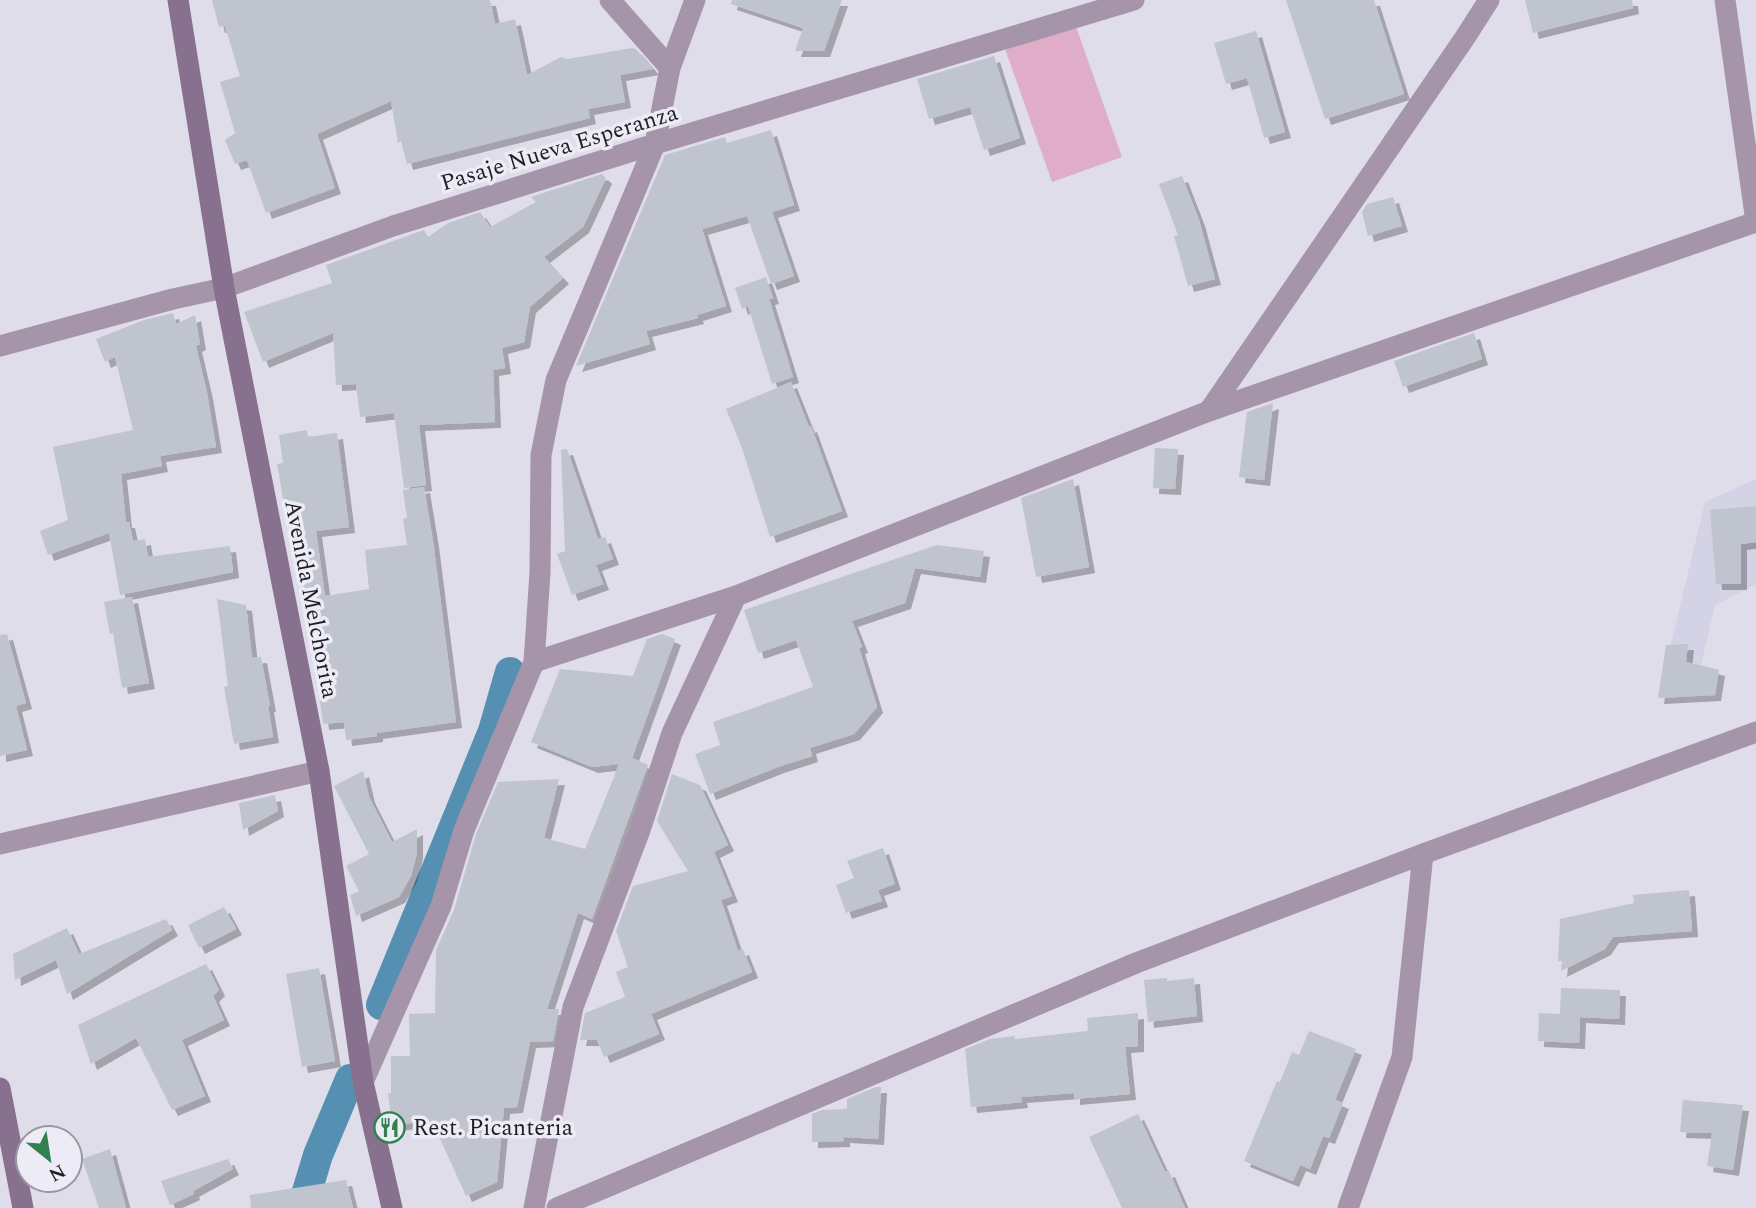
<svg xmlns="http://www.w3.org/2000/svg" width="1756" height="1208" viewBox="0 0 1756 1208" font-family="Spectral,serif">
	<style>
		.built { fill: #d4d2e5 }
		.green { fill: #dfadc7 }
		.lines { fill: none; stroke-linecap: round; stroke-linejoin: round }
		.canal { stroke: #5590b3; stroke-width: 30 }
		.building { fill: #bfc4ce; filter: url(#shadow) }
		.street { stroke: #a594aa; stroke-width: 21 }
		.secondary { stroke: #88708f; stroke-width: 21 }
		.labels { text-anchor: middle; stroke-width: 7; stroke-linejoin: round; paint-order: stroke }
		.street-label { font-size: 23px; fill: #201f23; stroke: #ecebf6 }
		.poi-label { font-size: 23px; fill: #201f23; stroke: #ecebf6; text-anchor: start }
	</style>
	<defs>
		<filter id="shadow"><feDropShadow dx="6" dy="6" stdDeviation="0" flood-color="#0004"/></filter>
	</defs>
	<rect width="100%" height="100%" fill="#dfdde9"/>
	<path class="built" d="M 1756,479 L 1756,584 L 1715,605 L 1701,665 L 1719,670 L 1715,695 L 1658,698 L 1705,502 Z"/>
	<path class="green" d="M 1073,18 L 1122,157 L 1052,182 L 1003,43 Z"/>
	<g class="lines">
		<g class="canal">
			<path d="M 381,1005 L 493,731 L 510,672"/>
			<path d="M 302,1208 L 318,1155 L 350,1079"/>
		</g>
	</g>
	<g class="building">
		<path d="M 212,0 L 490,0 L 495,24 L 515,19 L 527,75 L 561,57 L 568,59 L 632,48 L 636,49 L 653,69 L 620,75 L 625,102 L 588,109 L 590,118 L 407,164 L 401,141 L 398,143 L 391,101 L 317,134 L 335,188 L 266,213 L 247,160 L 235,164 L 225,140 L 235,133 L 220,82 L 240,76 L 225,26 L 219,27 Z"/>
		<path d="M 732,0 L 842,0 L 824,51 L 795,51 L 803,28 L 731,4 Z"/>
		<path d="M 1286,0 L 1374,0 L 1404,94 L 1325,119 Z"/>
		<path d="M 1525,0 L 1632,0 L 1633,8 L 1533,33 Z"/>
		<path d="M 1256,31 L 1285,132 L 1264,138 L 1247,78 L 1226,84 L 1214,43 Z"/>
		<path d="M 994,56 L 1020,138 L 984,150 L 970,107 L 929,119 L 917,79 Z"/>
		<path d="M 771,130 L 794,205 L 772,212 L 794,276 L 771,284 L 747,216 L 702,229 L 726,306 L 697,315 L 698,318 L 646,331 L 650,344 L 576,366 L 665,155 L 725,137 L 727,143 Z"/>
		<path d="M 602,174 L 606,178 L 583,227 L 544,257 L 563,278 L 530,307 L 524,342 L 502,348 L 505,368 L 493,370 L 495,422 L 419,425 L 426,485 L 404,488 L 394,413 L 360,417 L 356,384 L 336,385 L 333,333 L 263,362 L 244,312 L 332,283 L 326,265 L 424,230 L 428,237 L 448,223 L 480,212 L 490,227 L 536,202 L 531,197 Z"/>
		<path d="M 1182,176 L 1199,220 L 1215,279 L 1188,286 L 1174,236 L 1178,235 L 1159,184 Z"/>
		<path d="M 1393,197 L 1402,226 L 1368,236 L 1362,212 L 1367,204 Z"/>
		<path d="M 766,277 L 773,298 L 769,299 L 793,377 L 772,384 L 748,306 L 742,309 L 735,288 Z"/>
		<path d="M 173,313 L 176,324 L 195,315 L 200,344 L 196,346 L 207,393 L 216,447 L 160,456 L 162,466 L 121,474 L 126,522 L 129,522 L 133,541 L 145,539 L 148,557 L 230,546 L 233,572 L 120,595 L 109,533 L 48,555 L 40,531 L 68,520 L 53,447 L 133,430 L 115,357 L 105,362 L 96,339 L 144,320 Z"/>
		<path d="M 1474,333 L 1482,359 L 1403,387 L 1394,361 Z"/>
		<path d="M 791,382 L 809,427 L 811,426 L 842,511 L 770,537 L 742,448 L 726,409 Z"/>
		<path d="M 1273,403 L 1264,480 L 1239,477 L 1247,412 Z"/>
		<path d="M 307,430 L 308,437 L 337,433 L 349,527 L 316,531 L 325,596 L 369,589 L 365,550 L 407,545 L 403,519 L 407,518 L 403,490 L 424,487 L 433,541 L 456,722 L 377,733 L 377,736 L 346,740 L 344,722 L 323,724 L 314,654 L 292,522 L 287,522 L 277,464 L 283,463 L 279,435 Z"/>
		<path d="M 1155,448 L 1178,449 L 1175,489 L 1153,488 Z"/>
		<path d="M 567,449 L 598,539 L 605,537 L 613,559 L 596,565 L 603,584 L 572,595 L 557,554 L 565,551 L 561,450 Z"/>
		<path d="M 1073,479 L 1089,567 L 1036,577 L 1021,498 Z"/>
		<path d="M 1756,506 L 1756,542 L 1741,544 L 1741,584 L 1716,584 L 1710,510 Z"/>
		<path d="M 937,545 L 984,551 L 980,577 L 915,568 L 905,603 L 852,621 L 862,647 L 859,648 L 877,707 L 854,734 L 810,748 L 812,756 L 778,767 L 710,794 L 695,754 L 720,745 L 713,722 L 813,687 L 796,640 L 758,653 L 744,610 Z"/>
		<path d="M 132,597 L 149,683 L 122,688 L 113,633 L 110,634 L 104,602 Z"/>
		<path d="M 217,599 L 246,605 L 252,658 L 261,657 L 270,706 L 268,706 L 273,737 L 234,744 L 224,687 L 228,686 Z"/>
		<path d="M 7,634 L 26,703 L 16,706 L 27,750 L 0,756 L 0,635 Z"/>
		<path d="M 662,634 L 675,639 L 632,758 L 648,765 L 592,919 L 578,913 L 547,1009 L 559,1009 L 553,1041 L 530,1042 L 517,1107 L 504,1108 L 497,1182 L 466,1196 L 432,1121 L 392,1125 L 388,1093 L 391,1093 L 391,1056 L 410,1056 L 409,1014 L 435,1013 L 436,950 L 454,910 L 476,834 L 498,782 L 559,779 L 544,838 L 585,849 L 614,777 L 616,776 L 614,776 L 619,764 L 592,767 L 531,742 L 560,669 L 633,676 L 647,639 Z"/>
		<path d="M 1688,644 L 1686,662 L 1719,670 L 1715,695 L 1658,698 L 1666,645 Z"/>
		<path d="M 363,771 L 369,797 L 392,842 L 417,829 L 417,853 L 411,876 L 399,897 L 356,916 L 350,895 L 359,891 L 346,866 L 369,854 L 334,786 Z"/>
		<path d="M 672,774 L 700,785 L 728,845 L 714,852 L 732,896 L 721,900 L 738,951 L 743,949 L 752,972 L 651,1014 L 659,1034 L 604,1057 L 597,1040 L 580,1040 L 585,1013 L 625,997 L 616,972 L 628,967 L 616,931 L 633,886 L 688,871 L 657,821 Z"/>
		<path d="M 275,795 L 278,811 L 243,830 L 239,803 Z"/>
		<path d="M 883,848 L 895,884 L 878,890 L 882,901 L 846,913 L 836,885 L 854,878 L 847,861 Z"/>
		<path d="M 1689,890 L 1692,931 L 1613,937 L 1605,949 L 1561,971 L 1562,961 L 1558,961 L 1560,919 L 1634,903 L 1633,895 Z"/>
		<path d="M 224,907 L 236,929 L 199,948 L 188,925 Z"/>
		<path d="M 166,919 L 172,930 L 67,994 L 56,960 L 15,980 L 13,954 L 67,928 L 79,954 Z"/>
		<path d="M 206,964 L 219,990 L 213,996 L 224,1020 L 182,1040 L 205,1096 L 172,1110 L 136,1038 L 91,1064 L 78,1025 Z"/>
		<path d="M 319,968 L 335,1061 L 302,1067 L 286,974 Z"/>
		<path d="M 1167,978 L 1167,981 L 1194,978 L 1197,1016 L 1148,1022 L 1144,980 Z"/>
		<path d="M 1561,988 L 1620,990 L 1619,1019 L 1580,1017 L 1579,1043 L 1538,1041 L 1539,1013 L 1560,1014 Z"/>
		<path d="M 1138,1013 L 1138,1046 L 1125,1047 L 1130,1094 L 1074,1099 L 1074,1093 L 1021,1097 L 1022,1102 L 971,1107 L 965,1049 L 990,1039 L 1015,1036 L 1015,1039 L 1088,1031 L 1087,1018 Z"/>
		<path d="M 1309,1031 L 1356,1049 L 1335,1100 L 1343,1103 L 1329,1138 L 1323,1136 L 1310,1169 L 1300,1165 L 1293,1181 L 1244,1161 L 1277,1081 L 1280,1082 L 1292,1052 L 1299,1055 Z"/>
		<path d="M 876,1087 L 881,1087 L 878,1139 L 844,1137 L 844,1141 L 812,1142 L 812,1114 L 822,1110 L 847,1109 L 847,1099 Z"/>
		<path d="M 1683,1100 L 1743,1105 L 1733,1170 L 1707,1166 L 1712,1133 L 1680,1132 Z"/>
		<path d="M 1138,1114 L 1165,1172 L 1169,1171 L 1185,1208 L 1122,1208 L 1089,1137 Z"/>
		<path d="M 110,1149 L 126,1208 L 99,1208 L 82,1159 Z"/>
		<path d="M 228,1159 L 233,1169 L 193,1191 L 194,1194 L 170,1205 L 161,1181 Z"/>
		<path d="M 346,1180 L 353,1208 L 251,1208 L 250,1195 Z"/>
	</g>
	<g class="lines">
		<g class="street">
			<path d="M 610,0 L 670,68"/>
			<path d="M 1725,0 L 1756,222"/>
			<path d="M 0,346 L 173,299 L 224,288 L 393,226 L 655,144 L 1134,0"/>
			<path d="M 1209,411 L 1464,39 L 1489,0"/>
			<path d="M 534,662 L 736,596 L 1209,411 L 1756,222"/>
			<path d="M 0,844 L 319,771"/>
			<path d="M 363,1082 L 441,906 L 464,830 L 534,662 L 540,573 L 541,455 L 556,380 L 655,144 L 670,68 L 695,0"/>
			<path d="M 534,1208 L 573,1007 L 640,830 L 672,733 L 736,596"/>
			<path d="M 557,1208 L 1136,963 L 1423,854 L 1756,732"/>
			<path d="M 1348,1208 L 1402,1057 L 1423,854"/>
		</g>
		<g class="secondary">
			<path d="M 178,0 L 224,288 L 319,771 L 363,1082 L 392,1208"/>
			<path d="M 0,1088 L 23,1208"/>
		</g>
	</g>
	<defs>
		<symbol id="restaurant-ring" viewBox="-11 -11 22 22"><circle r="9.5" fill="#ecebf6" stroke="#308050" stroke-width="1.5"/><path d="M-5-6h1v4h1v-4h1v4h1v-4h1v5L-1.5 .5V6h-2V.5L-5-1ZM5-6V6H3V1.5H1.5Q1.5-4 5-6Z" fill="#308050"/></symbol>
	</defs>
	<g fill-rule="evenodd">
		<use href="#restaurant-ring" x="372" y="1110" width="35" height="35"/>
	</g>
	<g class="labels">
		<g class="street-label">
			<text transform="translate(559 147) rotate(-17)" y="8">Pasaje Nueva Esperanza</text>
			<text transform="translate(312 599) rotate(79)" y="8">Avenida Melchorita</text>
		</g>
		<g class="poi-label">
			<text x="413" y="1135">Rest. Picanteria</text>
		</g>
	</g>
	<g transform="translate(49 1159) rotate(150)"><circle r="33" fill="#ecebf6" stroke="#9a99a2" stroke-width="2"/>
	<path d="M0-5L12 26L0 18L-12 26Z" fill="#308050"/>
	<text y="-10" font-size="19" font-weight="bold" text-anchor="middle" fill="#201f23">N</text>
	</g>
</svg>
